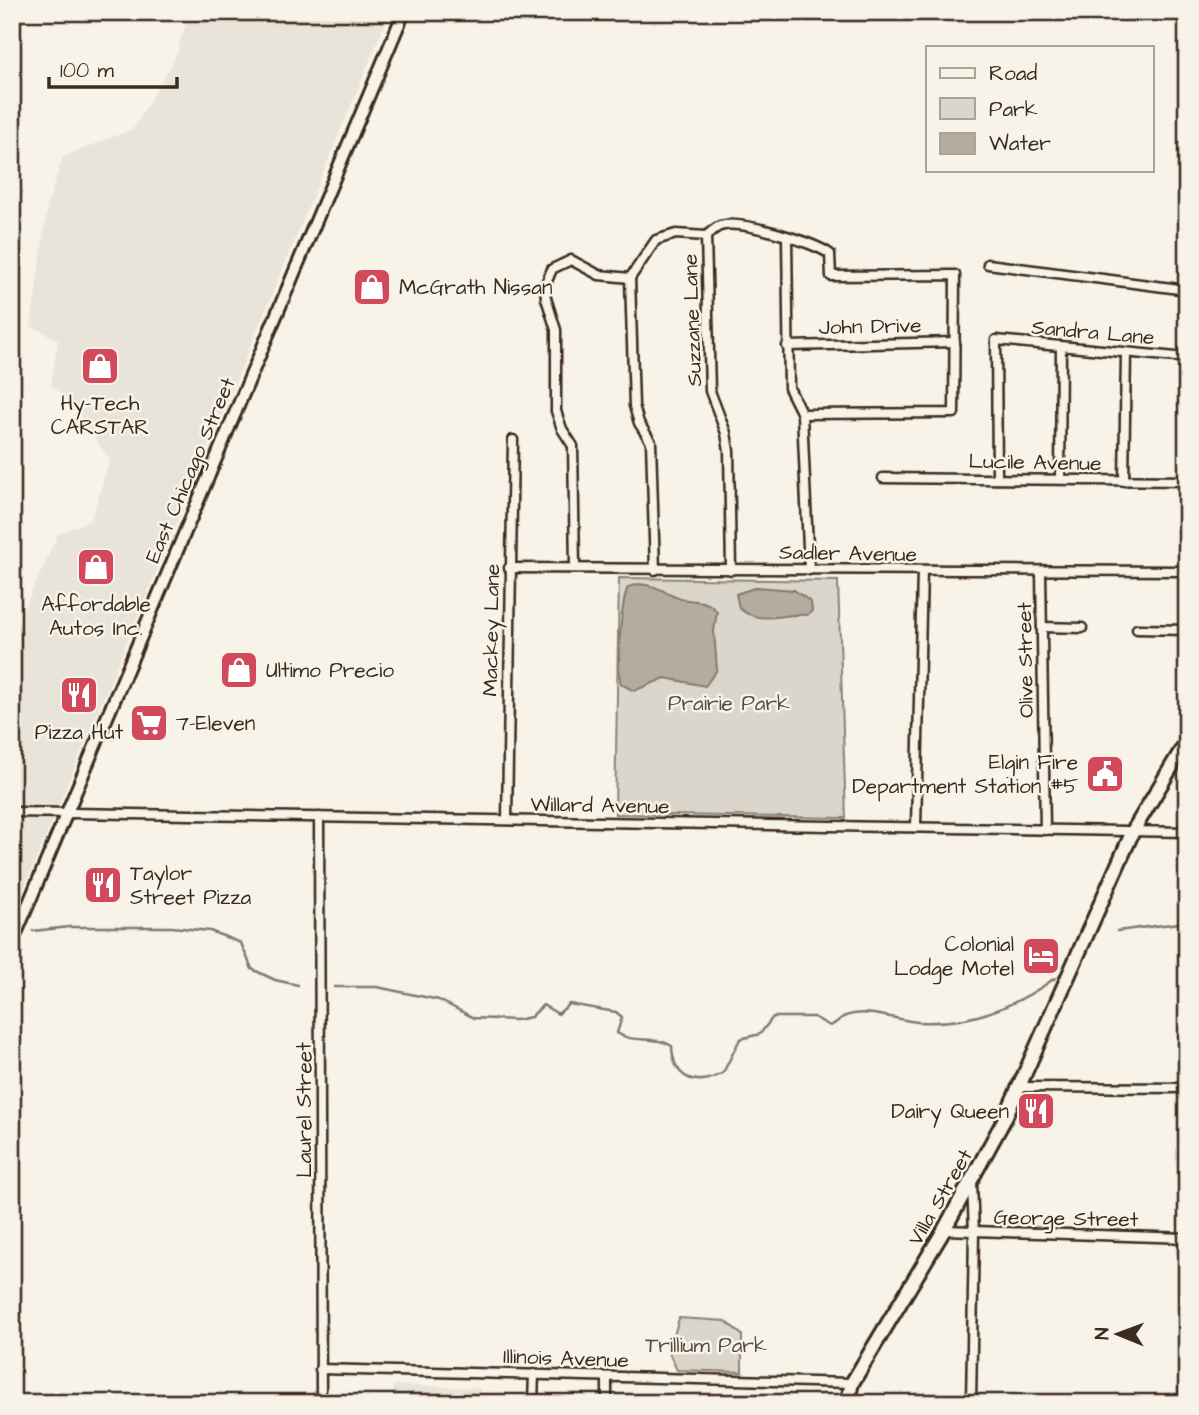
<svg xmlns="http://www.w3.org/2000/svg" width="1199" height="1415" viewBox="0 0 1199 1415" font-family="'Architects Daughter',sans-serif">
	<style>
		.built { fill: #e9e4d9 }
		.green { fill: #dbd6cb; stroke: #8b8074; stroke-width: 2 }
		.water { fill: #b4aca0; stroke: #84786c; stroke-width: 2 }
		.lines { fill: none; stroke-linecap: round; stroke-linejoin: round }
		.stream { stroke: #84786c; stroke-width: 2.5 }
		.minor-casing { stroke: #3b2a1e; stroke-width: 13 }
		.secondary-casing { stroke: #3b2a1e; stroke-width: 16 }
		.primary-casing { stroke: #3b2a1e; stroke-width: 18 }
		.minor { stroke: #f7f3e8; stroke-width: 8 }
		.secondary { stroke: #f7f3e8; stroke-width: 10 }
		.primary { stroke: #f7f3e8; stroke-width: 12 }
		.labels { text-anchor: middle; stroke-width: 5; stroke-linejoin: round; paint-order: stroke }
		.poi-label { font-size: 21px; fill: #3b2a1e; stroke: #f7f3e8; text-anchor: start }
		.street-label { font-size: 21px; fill: #3b2a1e; stroke: #f7f3e8 }
		.park-label { font-size: 21px; fill: #5b4c41; stroke: #f7f3e8 }
	</style>
	<rect width="100%" height="100%" fill="#f7f3e8"/>
	<filter id="ink" filterUnits="userSpaceOnUse"><feTurbulence type="fractalNoise" baseFrequency=".0143" numOctaves="2"/><feDisplacementMap in="SourceGraphic" scale="14" xChannelSelector="R" yChannelSelector="G"/><feConvolveMatrix kernelMatrix="1 2 1 2 8 2 1 2 1" color-interpolation-filters="sRGB"/></filter>
	<g filter="url(#ink)">
		<g class="built">
			<path d="M 190,12 L 390,12 L 12,917 L 12,636 L 58,534 L 91,520 L 110,460 L 74,408 L 51,384 L 58,340 L 31,326 L 48,203 L 63,157 L 133,129 L 175,58 Z"/>
			<path d="M 393,1385 L 480,1388 L 480,1403 L 393,1403 Z"/>
		</g>
		<g class="green">
			<path d="M 619,578 L 838,581 L 846,818 L 615,814 Z"/>
			<path d="M 679,1318 L 726,1321 L 742,1335 L 742,1372 L 677,1370 L 669,1353 Z"/>
		</g>
		<g class="water">
			<path d="M 639,584 C 662,586 665,594 681,599 C 695,602 708,599 717,612 L 714,631 L 717,670 L 705,686 L 665,678 L 634,691 L 621,684 C 616,668 621,602 628,587 Z"/>
			<path d="M 757,587 L 794,590 L 811,602 L 812,611 L 807,615 C 782,613 759,626 739,608 L 736,594 Z"/>
		</g>
		<g class="lines">
			<g class="stream">
				<path d="M 33,931 L 69,927 L 172,927 L 210,931 L 241,943 L 252,969 L 275,980 L 298,985"/>
				<path d="M 1117,931 L 1187,922"/>
				<path d="M 335,987 L 377,987 L 439,1000 L 474,1018 L 516,1020 L 531,1017 L 543,1005 L 558,1014 L 569,1004 L 616,1012 L 622,1017 L 617,1033 C 633,1044 655,1035 672,1046 C 673,1077 694,1089 723,1073 L 740,1039 L 760,1034 L 773,1017 L 814,1017 L 830,1026 C 835,1024 839,1020 843,1017 C 866,1007 895,1020 918,1022 C 968,1025 1015,1007 1055,978"/>
			</g>
			<defs>
				<g id="minor">
					<path d="M 706,236 C 710,233 715,228 720,226 C 740,219 813,242 830,254 L 831,276 L 955,275 L 954,413 L 802,414"/>
					<path d="M 706,236 L 710,391 L 726,433 L 729,451 L 731,570"/>
					<path d="M 787,237 L 789,388 L 802,414 L 809,570"/>
					<path d="M 988,264 L 1187,290"/>
					<path d="M 787,346 L 955,342"/>
					<path d="M 883,478 L 1187,481"/>
					<path d="M 997,479 L 996,340 L 1187,358"/>
					<path d="M 1060,479 L 1061,347"/>
					<path d="M 1124,481 L 1126,353"/>
					<path d="M 575,567 L 573,446 L 562,429 L 556,411 L 556,330 L 546,298 L 545,286 L 552,269 L 571,260 L 599,275 L 630,278"/>
					<path d="M 509,568 L 1187,571"/>
					<path d="M 655,570 L 651,442 L 639,423 L 634,406 L 630,278 L 656,240 L 676,234 L 706,236"/>
					<path d="M 1041,573 L 1045,830"/>
					<path d="M 1042,627 L 1082,628"/>
					<path d="M 1137,629 L 1187,630"/>
					<path d="M 12,812 L 1187,832"/>
					<path d="M 319,817 L 321,1403"/>
					<path d="M 507,820 L 513,440"/>
					<path d="M 916,827 L 922,571"/>
					<path d="M 1021,1087 L 1187,1088"/>
					<path d="M 944,1230 L 1187,1238"/>
					<path d="M 320,1369 L 852,1383"/>
					<path d="M 607,1377 L 607,1403"/>
					<path d="M 533,1403 L 534,1374"/>
					<path d="M 971,1403 L 974,1233 L 972,1183"/>
					<path d="M 1185,1403 L 1187,1311"/>
				</g>
				<path id="secondary" d="M 12,943 L 404,12"/>
				<path id="primary" d="M 847,1403 L 852,1383 L 944,1230 L 1004,1120 L 1133,831 L 1187,741"/>
			</defs>
			<use href="#minor" class="minor-casing"/>
			<use href="#secondary" class="secondary-casing"/>
			<use href="#primary" class="primary-casing"/>
			<use href="#minor" class="minor"/>
			<use href="#secondary" class="secondary"/>
			<use href="#primary" class="primary"/>
		</g>
	</g>
	<defs>
		<symbol id="shop-square" viewBox="-11 -11 22 22"><rect x="-9" y="-9" width="18" height="18" rx="4" fill="#d1495b" stroke="#f7f3e8"/><path d="M-5-2.5h2.3a2.7 3.5 0 0 1 5.4 0H5L5.5 6h-11ZM-1.5-2.5h3a1.5 2.3 0 0 0-3 0Z" fill="#fff"/></symbol>
		<symbol id="restaurant-square" viewBox="-11 -11 22 22"><rect x="-9" y="-9" width="18" height="18" rx="4" fill="#d1495b" stroke="#f7f3e8"/><path d="M-5-6h1v4h1v-4h1v4h1v-4h1v5L-1.5 .5V6h-2V.5L-5-1ZM5-6V6H3V1.5H1.5Q1.5-4 5-6Z" fill="#fff"/></symbol>
		<symbol id="supermarket-square" viewBox="-11 -11 22 22"><rect x="-9" y="-9" width="18" height="18" rx="4" fill="#d1495b" stroke="#f7f3e8"/><path d="M-6-5.5h2.5l.6 2H6L4.5 2H-2.5L-4.4-4H-6ZM-1.5 3.2a1.3 1.3 0 1 0 .1 0ZM3 3.2a1.3 1.3 0 1 0 .1 0Z" fill="#fff"/></symbol>
		<symbol id="civic-square" viewBox="-11 -11 22 22"><rect x="-9" y="-9" width="18" height="18" rx="4" fill="#d1495b" stroke="#f7f3e8"/><path d="M-.6-6.5H3V-4.5H.6V-3L4-1V1h2V6H-6V1h2V-1L-.6-3ZM-1.2 2.5V6h2.4V2.5Z" fill="#fff"/></symbol>
		<symbol id="hotel-square" viewBox="-11 -11 22 22"><rect x="-9" y="-9" width="18" height="18" rx="4" fill="#d1495b" stroke="#f7f3e8"/><path d="M-6-4.5h1.5V1H6V5H4.5V3h-9V5H-6ZM-4 0a1.8 1.8 0 1 1 3.6 0ZM.5 0V-2.5h3Q6-2.5 6 0Z" fill="#fff"/></symbol>
	</defs>
	<g fill-rule="evenodd">
		<use href="#shop-square" x="350" y="265" width="44" height="44"/>
		<use href="#shop-square" x="78" y="344" width="44" height="44"/>
		<use href="#shop-square" x="74" y="545" width="44" height="44"/>
		<use href="#shop-square" x="217" y="648" width="44" height="44"/>
		<use href="#restaurant-square" x="57" y="673" width="44" height="44"/>
		<use href="#supermarket-square" x="127" y="701" width="44" height="44"/>
		<use href="#civic-square" x="1083" y="752" width="44" height="44"/>
		<use href="#restaurant-square" x="81" y="863" width="44" height="44"/>
		<use href="#hotel-square" x="1019" y="934" width="44" height="44"/>
		<use href="#restaurant-square" x="1014" y="1089" width="44" height="44"/>
	</g>
	<g class="labels">
		<g class="poi-label">
			<text x="399" y="294">McGrath Nissan</text>
			<text x="100" y="410" text-anchor="middle">Hy-Tech<tspan x="100" dy="24">CARSTAR</tspan></text>
			<text x="96" y="611" text-anchor="middle">Affordable<tspan x="96" dy="24">Autos Inc.</tspan></text>
			<text x="266" y="677">Ultimo Precio</text>
			<text x="176" y="730">7-Eleven</text>
			<text x="79" y="739" text-anchor="middle">Pizza Hut</text>
			<text x="1078" y="769" text-anchor="end">Elgin Fire<tspan x="1078" dy="24">Department Station #5</tspan></text>
			<text x="130" y="880">Taylor<tspan x="130" dy="24">Street Pizza</tspan></text>
			<text x="1014" y="951" text-anchor="end">Colonial<tspan x="1014" dy="24">Lodge Motel</tspan></text>
			<text x="1009" y="1118" text-anchor="end">Dairy Queen</text>
		</g>
		<g class="street-label">
			<text transform="translate(692 320) rotate(-92)" y="7">Suzzane Lane</text>
			<text transform="translate(870 326) rotate(-1)" y="7">John Drive</text>
			<text transform="translate(1093 332) rotate(5)" y="7">Sandra Lane</text>
			<text transform="translate(1035 462) rotate(1)" y="7">Lucile Avenue</text>
			<text transform="translate(190 470) rotate(-67)" y="7">East Chicago Street</text>
			<text transform="translate(848 553) rotate(1)" y="7">Sadler Avenue</text>
			<text transform="translate(491 630) rotate(-89)" y="7">Mackey Lane</text>
			<text transform="translate(1025 660) rotate(-91)" y="7">Olive Street</text>
			<text transform="translate(600 805) rotate(1)" y="7">Willard Avenue</text>
			<text transform="translate(304 1110) rotate(-90)" y="7">Laurel Street</text>
			<text transform="translate(940 1197) rotate(-60)" y="7">Villa Street</text>
			<text transform="translate(1066 1218) rotate(1)" y="7">George Street</text>
			<text transform="translate(566 1358) rotate(2)" y="7">Illinois Avenue</text>
		</g>
		<g class="park-label">
			<text x="729" y="710">Prairie Park</text>
			<text x="706" y="1352">Trillium Park</text>
		</g>
	</g>
	<rect width="1199" height="1415" fill="none" stroke="#f7f3e8" stroke-width="42"/>
	<rect x="21" y="21" width="1157" height="1373" fill="none" stroke="#3b2a1e" stroke-width="2.5" filter="url(#ink)"/>
	<rect x="926" y="46" width="228" height="126" fill="#f7f3e8" stroke="#aca397" stroke-width="2"/>
	<rect x="940" y="68" width="35" height="10" fill="#f7f3e8" stroke="#aca397" stroke-width="2"/>
	<text x="989" y="80" font-size="21" fill="#3b2a1e">Road</text>
	<rect x="940" y="98" width="35" height="21" fill="#dbd6cb" stroke="#aca397" stroke-width="2"/>
	<text x="989" y="116" font-size="21" fill="#3b2a1e">Park</text>
	<rect x="940" y="133" width="35" height="21" fill="#b4aca0" stroke="#aca397" stroke-width="2"/>
	<text x="989" y="150" font-size="21" fill="#3b2a1e">Water</text>
	<g transform="translate(1118 1334) rotate(271)" stroke="#f7f3e8" stroke-width="5" paint-order="stroke">
	<path d="M0-5L12 26L0 18L-12 26Z" fill="#3b2a1e"/>
	<text y="-10" font-size="19" font-weight="bold" text-anchor="middle" fill="#3b2a1e">N</text>
	</g>
	<path d="M49 77v10h128v-10" fill="none" stroke="#3b2a1e" stroke-width="3.5"/>
	<text x="60" y="77" font-size="21" fill="#3b2a1e" stroke="#f7f3e8" stroke-width="5" paint-order="stroke">100 m</text>
</svg>
